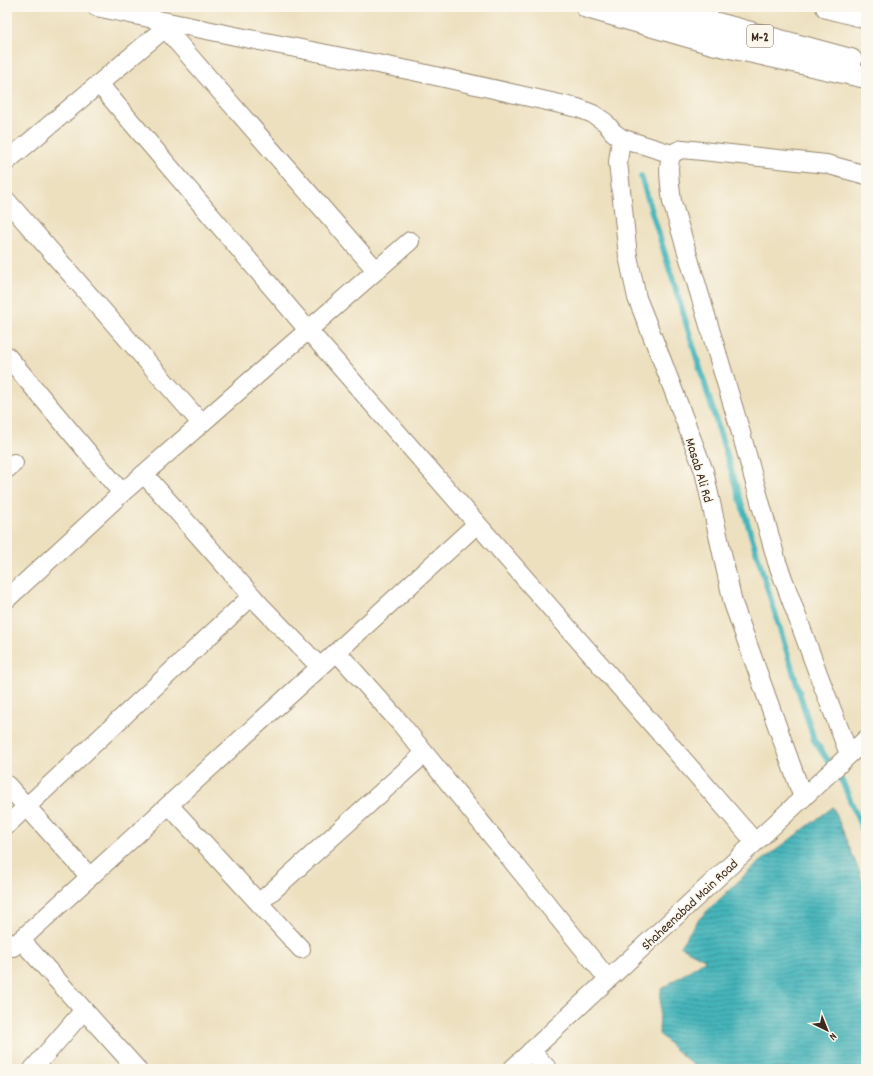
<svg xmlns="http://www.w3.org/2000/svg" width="873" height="1076" viewBox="0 0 873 1076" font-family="Dekko,sans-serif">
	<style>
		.water { fill: url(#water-rules); stroke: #40706c }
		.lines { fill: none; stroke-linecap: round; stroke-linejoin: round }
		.stream { stroke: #45b5bb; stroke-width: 6 }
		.street-casing { stroke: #94856e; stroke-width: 20 }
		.highway-casing { stroke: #94856e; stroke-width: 24 }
		.street { stroke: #fff; stroke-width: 18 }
		.highway { stroke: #fff; stroke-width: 22 }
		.labels { text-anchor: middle; stroke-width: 3; stroke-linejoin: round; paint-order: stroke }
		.shield { fill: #fbf7ec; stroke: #75685c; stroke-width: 1 }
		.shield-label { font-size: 13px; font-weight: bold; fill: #3b2a1e }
		.street-label { font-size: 14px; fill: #3b2a1e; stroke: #fbf7ec }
	</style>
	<defs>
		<pattern id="water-rules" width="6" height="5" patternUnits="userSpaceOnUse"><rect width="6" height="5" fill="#45b5bb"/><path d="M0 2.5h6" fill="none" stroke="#3b9397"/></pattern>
	</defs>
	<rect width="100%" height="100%" fill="#fbf7ec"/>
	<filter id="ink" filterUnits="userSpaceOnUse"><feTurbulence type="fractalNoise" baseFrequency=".025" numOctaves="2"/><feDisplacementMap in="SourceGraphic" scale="8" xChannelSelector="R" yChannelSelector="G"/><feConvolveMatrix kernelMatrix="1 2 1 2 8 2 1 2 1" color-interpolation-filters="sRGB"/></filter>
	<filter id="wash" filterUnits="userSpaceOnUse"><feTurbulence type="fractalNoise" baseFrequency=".012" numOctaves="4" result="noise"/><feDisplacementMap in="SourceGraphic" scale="16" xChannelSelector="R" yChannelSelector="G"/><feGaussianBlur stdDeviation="0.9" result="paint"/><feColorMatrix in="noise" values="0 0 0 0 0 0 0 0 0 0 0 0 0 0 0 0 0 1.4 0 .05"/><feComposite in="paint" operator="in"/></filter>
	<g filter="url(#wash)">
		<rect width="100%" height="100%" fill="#ede0bf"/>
		<path class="water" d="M 833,807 L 860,873 L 866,892 L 866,1069 L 698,1069 L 672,1047 L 659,1034 L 661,989 L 706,960 L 680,946 L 698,920 L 751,869 Z"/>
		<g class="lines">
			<path class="stream" d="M 641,176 L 814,740 L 843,783 L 866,838"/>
		</g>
	</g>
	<g filter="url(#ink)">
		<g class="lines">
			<defs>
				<g id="street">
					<path d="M 96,7 L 245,38 L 413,71 L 578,108 L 593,114 L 605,122 L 613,132 L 621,138 L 672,154"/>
					<path d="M 165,28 L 376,270"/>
					<path d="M 99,84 L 308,330 L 755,842"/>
					<path d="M 621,138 L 618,162 L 628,256 L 637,298 L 663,363 L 704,471 L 733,603 L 803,798"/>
					<path d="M 7,161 L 171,23"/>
					<path d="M 7,201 L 201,423"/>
					<path d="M 7,356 L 122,493 L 410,241"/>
					<path d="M 7,469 L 14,463"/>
					<path d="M 144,474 L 260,605 L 320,667"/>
					<path d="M 7,599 L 122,493"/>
					<path d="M 337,652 L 401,724 L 608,979"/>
					<path d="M 849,754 L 819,676 L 777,562 L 739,426 L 672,202 C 671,191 666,164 672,155 C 675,151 679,150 683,149 L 826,164 L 866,175"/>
					<path d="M 7,785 L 90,877"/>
					<path d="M 169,805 L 301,949"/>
					<path d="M 7,825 L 252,596"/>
					<path d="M 259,903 L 424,754"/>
					<path d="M 21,940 L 137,1069"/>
					<path d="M 7,941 L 13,947 L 477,524"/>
					<path d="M 531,1051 L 548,1069"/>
					<path d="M 33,1069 L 84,1010"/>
					<path d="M 512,1069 L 866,739"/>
				</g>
				<g id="highway">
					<path d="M 587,7 L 712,43 L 866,77"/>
					<path d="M 655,7 L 851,60"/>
					<path d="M 827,7 L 866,17"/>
				</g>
			</defs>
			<use href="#street" class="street-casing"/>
			<use href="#highway" class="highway-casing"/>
			<use href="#street" class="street"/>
			<use href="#highway" class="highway"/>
		</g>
	</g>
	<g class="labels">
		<rect class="shield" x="747" y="25" width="26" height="22" rx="3"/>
		<g class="shield-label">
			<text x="760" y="41">M-2</text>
		</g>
		<g class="street-label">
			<text transform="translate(700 470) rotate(73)" y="5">Masab Ali Rd</text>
			<text transform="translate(689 904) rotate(-43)" y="5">Shaheenabad Main Road</text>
		</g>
	</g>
	<rect width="873" height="1076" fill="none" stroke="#fbf7ec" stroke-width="24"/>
	<g transform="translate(827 1030) rotate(137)" stroke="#fbf7ec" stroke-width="3" paint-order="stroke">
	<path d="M0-3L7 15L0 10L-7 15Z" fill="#3b2a1e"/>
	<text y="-6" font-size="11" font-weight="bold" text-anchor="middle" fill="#3b2a1e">N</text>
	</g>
</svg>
